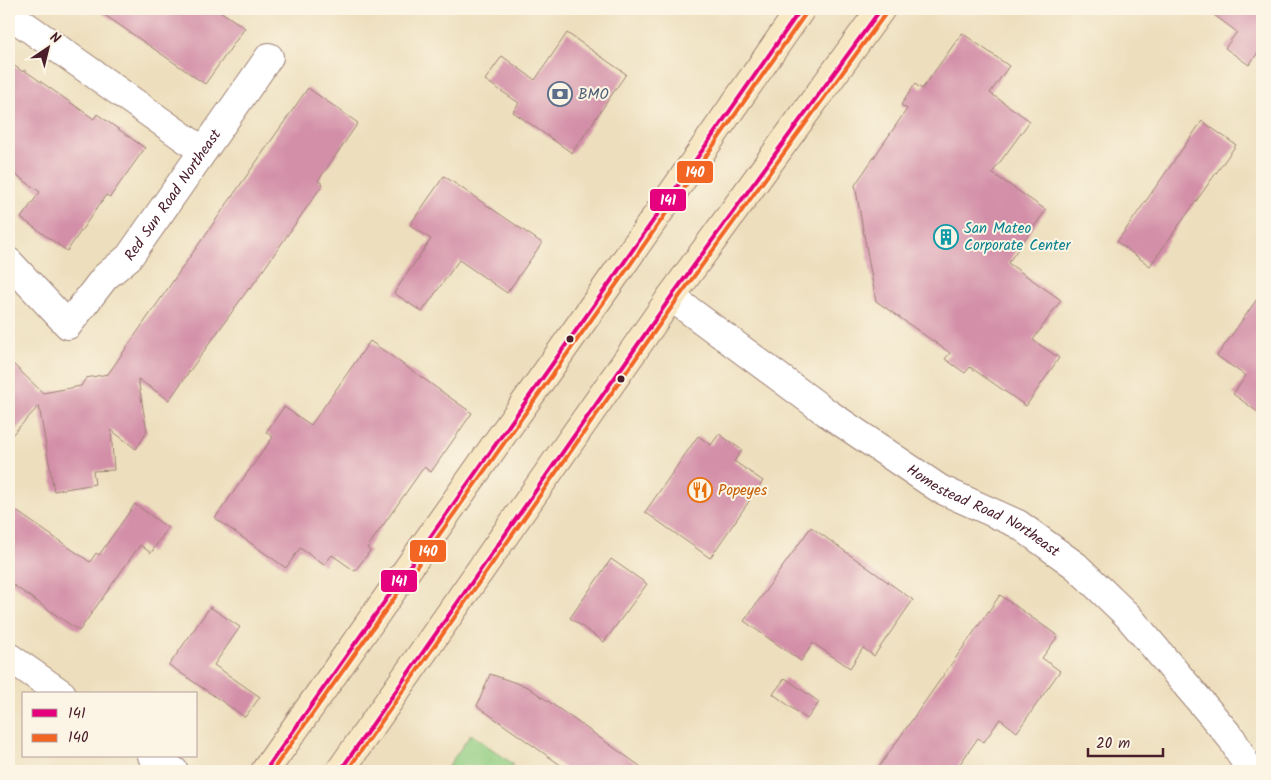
<svg xmlns="http://www.w3.org/2000/svg" width="1271" height="780" viewBox="0 0 1271 780" font-family="Kalam,sans-serif">
	<style>
		.green { fill: #93ce83; stroke: #6e7657 }
		.building { fill: #d38fa8 }
		.lines { fill: none; stroke-linecap: round; stroke-linejoin: round }
		.minor-casing { stroke: #9c7f74; stroke-width: 30 }
		.secondary-casing { stroke: #9c7f74; stroke-width: 30 }
		.minor { stroke: #fff; stroke-width: 28 }
		.secondary { stroke: #f7e8c3; stroke-width: 28 }
		.bus-1-casing { stroke: #fcf5e5; stroke-width: 8 }
		.bus-2-casing { stroke: #fcf5e5; stroke-width: 8 }
		.bus-1 { stroke: #e5007d; stroke-width: 4 }
		.bus-2 { stroke: #f26522; stroke-width: 4 }
		.bus-dot { fill: #4a1f2b; stroke: #fcf5e5; stroke-width: 2 }
		.labels { text-anchor: middle; stroke-width: 4; stroke-linejoin: round; paint-order: stroke }
		.service-label { font-size: 15px; fill: #4e5e75; stroke: #fcf5e5; text-anchor: start }
		.street-label { font-size: 15px; fill: #4a1f2b; stroke: #fcf5e5 }
		.culture-label { font-size: 15px; fill: #0d838f; stroke: #fcf5e5; text-anchor: start }
		.food-label { font-size: 15px; fill: #c56008; stroke: #fcf5e5; text-anchor: start }
		.line-badge { stroke: #fcf5e5; stroke-width: 2 }
		.badge-label { font-size: 14px; text-anchor: middle; font-weight: bold; fill: #fff }
	</style>
	<rect width="100%" height="100%" fill="#fcf5e5"/>
	<filter id="ink" filterUnits="userSpaceOnUse"><feTurbulence type="fractalNoise" baseFrequency=".02" numOctaves="2"/><feDisplacementMap in="SourceGraphic" scale="10" xChannelSelector="R" yChannelSelector="G"/><feConvolveMatrix kernelMatrix="1 2 1 2 8 2 1 2 1" color-interpolation-filters="sRGB"/></filter>
	<filter id="wash" filterUnits="userSpaceOnUse"><feTurbulence type="fractalNoise" baseFrequency=".0096" numOctaves="4" result="noise"/><feDisplacementMap in="SourceGraphic" scale="20" xChannelSelector="R" yChannelSelector="G"/><feGaussianBlur stdDeviation="1.12" result="paint"/><feColorMatrix in="noise" values="0 0 0 0 0 0 0 0 0 0 0 0 0 0 0 0 0 1.4 0 .05"/><feComposite in="paint" operator="in"/></filter>
	<g filter="url(#wash)">
		<rect width="100%" height="100%" fill="#eddfbd"/>
		<path class="green" d="M 471,734 L 513,764 L 508,771 L 445,771 Z"/>
		<g id="blocks">
			<g class="building">
				<path d="M 96,9 L 217,9 L 245,28 L 205,84 Z"/>
				<path d="M 1206,9 L 1262,9 L 1262,47 L 1249,65 L 1225,48 L 1237,32 Z"/>
				<path d="M 567,33 L 626,74 L 572,153 L 513,112 L 519,103 L 485,80 L 502,56 L 535,80 Z"/>
				<path d="M 962,33 L 1009,66 L 990,93 L 1030,121 L 992,173 L 1046,210 L 1008,263 L 1061,300 L 1033,340 L 1059,358 L 1026,406 L 970,367 L 965,373 L 945,359 L 950,353 L 876,301 L 855,185 L 907,109 L 901,105 L 915,84 L 922,89 Z"/>
				<path d="M 9,62 L 23,72 L 24,70 L 94,119 L 97,114 L 145,148 L 110,197 L 106,195 L 67,251 L 21,218 L 40,192 L 9,170 Z"/>
				<path d="M 308,88 L 358,123 L 318,181 L 323,184 L 250,289 L 249,288 L 169,400 L 138,379 L 147,432 L 136,449 L 111,430 L 114,470 L 93,471 L 95,484 L 54,491 L 39,406 L 9,438 L 9,360 L 43,393 L 81,386 L 86,378 L 108,374 Z"/>
				<path d="M 1202,121 L 1236,145 L 1150,266 L 1117,242 Z"/>
				<path d="M 444,176 L 542,243 L 507,293 L 459,260 L 422,312 L 394,293 L 431,239 L 410,225 Z"/>
				<path d="M 1262,292 L 1262,415 L 1233,394 L 1246,376 L 1217,356 Z"/>
				<path d="M 370,341 L 472,413 L 431,472 L 424,467 L 367,548 L 370,551 L 355,571 L 332,555 L 324,565 L 300,548 L 286,568 L 215,518 L 273,437 L 266,432 L 284,407 L 311,425 Z"/>
				<path d="M 719,434 L 742,450 L 734,461 L 763,481 L 710,558 L 645,512 L 698,436 L 711,445 Z"/>
				<path d="M 135,504 L 168,528 L 151,553 L 140,545 L 79,631 L 9,582 L 9,506 L 90,562 L 96,553 L 99,555 Z"/>
				<path d="M 811,527 L 913,600 L 874,656 L 863,648 L 850,668 L 813,643 L 801,661 L 744,621 Z"/>
				<path d="M 611,559 L 647,584 L 604,642 L 570,618 Z"/>
				<path d="M 1000,595 L 1058,636 L 1042,658 L 1060,671 L 1017,732 L 1000,719 L 984,742 L 978,738 L 955,771 L 876,771 Z"/>
				<path d="M 210,607 L 240,627 L 214,665 L 260,697 L 245,717 L 169,665 Z"/>
				<path d="M 490,674 L 528,687 L 647,771 L 569,771 L 477,706 Z"/>
				<path d="M 785,678 L 819,702 L 807,719 L 773,694 Z"/>
			</g>
		</g>
	</g>
	<g filter="url(#ink)">
		<use href="#blocks" fill-opacity="0" stroke="#9c7f74" stroke-width="1"/>
		<g class="lines">
			<defs>
				<g id="minor">
					<path d="M 9,14 L 203,151"/>
					<path id="s1" d="M 9,262 L 68,325 L 105,277 L 129,257 L 269,57"/>
					<path id="s2" d="M 671,297 L 826,412 L 940,489 L 1018,524 L 1076,566 L 1128,616 L 1232,739 L 1250,771"/>
					<path d="M 9,657 L 62,694"/>
					<path d="M 152,756 L 174,771"/>
				</g>
				<g id="secondary">
					<path d="M 265,771 L 618,271 L 801,9"/>
					<path d="M 340,771 L 671,297 L 881,9"/>
				</g>
			</defs>
			<use href="#minor" class="minor-casing"/>
			<use href="#secondary" class="secondary-casing"/>
			<use href="#minor" class="minor"/>
			<use href="#secondary" class="secondary"/>
			<defs>
				<g id="bus-1">
					<path d="M 265,771 L 618,271 L 801,9"/>
					<path d="M 340,771 L 671,297 L 881,9"/>
				</g>
				<g id="bus-2">
					<path d="M 272,771 L 623,275 L 806,13"/>
					<path d="M 347,771 L 676,301 L 886,13"/>
				</g>
			</defs>
			<use href="#bus-1" class="bus-1-casing"/>
			<use href="#bus-2" class="bus-2-casing"/>
			<use href="#bus-1" class="bus-1"/>
			<use href="#bus-2" class="bus-2"/>
		</g>
	</g>
	<defs>
		<symbol id="bank-ring" viewBox="-11 -11 22 22"><circle r="9.5" fill="#fcf5e5" stroke="#5c6f8a" stroke-width="1.5"/><path d="M-6-4H6V4H-6ZM0-2.3a2.3 2.3 0 1 0 0 4.6a2.3 2.3 0 1 0 0-4.6Z" fill="#5c6f8a"/></symbol>
		<symbol id="building-ring" viewBox="-11 -11 22 22"><circle r="9.5" fill="#fcf5e5" stroke="#0f9aa8" stroke-width="1.5"/><path d="M-4-6H4V6H1V3H-1V6H-4ZM-2.5-4.3h1.7v1.8h-1.7ZM.8-4.3h1.7v1.8H.8ZM-2.5-1h1.7V.8h-1.7ZM.8-1h1.7V.8H.8Z" fill="#0f9aa8"/></symbol>
		<symbol id="restaurant-ring" viewBox="-11 -11 22 22"><circle r="9.5" fill="#fcf5e5" stroke="#e8710a" stroke-width="1.5"/><path d="M-5-6h1v4h1v-4h1v4h1v-4h1v5L-1.5 .5V6h-2V.5L-5-1ZM5-6V6H3V1.5H1.5Q1.5-4 5-6Z" fill="#e8710a"/></symbol>
	</defs>
	<g fill-rule="evenodd">
		<use href="#bank-ring" x="546" y="80" width="28" height="28"/>
		<use href="#building-ring" x="932" y="223" width="28" height="28"/>
		<use href="#restaurant-ring" x="686" y="476" width="28" height="28"/>
	</g>
	<g class="bus-dot">
		<circle cx="570" cy="339" r="4.5"/>
		<circle cx="621" cy="379" r="4.5"/>
	</g>
	<g class="labels">
		<g class="service-label">
			<text x="578" y="99">BMO</text>
		</g>
		<g class="street-label">
			<text dy="5" stroke="none"><textPath href="#s1" startOffset="254">Red Sun Road Northeast</textPath></text>
			<text dy="5" stroke="none"><textPath href="#s2" startOffset="379">Homestead Road Northeast</textPath></text>
		</g>
		<g class="culture-label">
			<text x="964" y="233">San Mateo<tspan x="964" dy="17">Corporate Center</tspan></text>
		</g>
		<g class="food-label">
			<text x="718" y="495">Popeyes</text>
		</g>
	</g>
	<g class="line-badge">
		<rect x="676" y="160" width="38" height="24" rx="5" fill="#f26522"/>
		<rect x="649" y="188" width="38" height="24" rx="5" fill="#e5007d"/>
		<rect x="409" y="539" width="38" height="24" rx="5" fill="#f26522"/>
		<rect x="380" y="569" width="38" height="24" rx="5" fill="#e5007d"/>
	</g>
	<g class="badge-label">
		<text x="695" y="177">140</text>
		<text x="668" y="205">141</text>
		<text x="428" y="556">140</text>
		<text x="399" y="586">141</text>
	</g>
	<rect width="1271" height="780" fill="none" stroke="#fcf5e5" stroke-width="30"/>
	<rect x="22" y="692" width="175" height="65" fill="#fcf5e5" stroke="#b59f9b"/>
	<rect x="32" y="709" width="25" height="8" fill="#e5007d" stroke="#b59f9b"/>
	<text x="68" y="718" font-size="15" fill="#4a1f2b">141</text>
	<rect x="32" y="734" width="25" height="8" fill="#f26522" stroke="#b59f9b"/>
	<text x="68" y="742" font-size="15" fill="#4a1f2b">140</text>
	<g transform="translate(48 48) rotate(35)" stroke="#fcf5e5" stroke-width="4" paint-order="stroke">
	<path d="M0-4L9 19L0 12L-9 19Z" fill="#4a1f2b"/>
	<text y="-8" font-size="14" font-weight="bold" text-anchor="middle" fill="#4a1f2b">N</text>
	</g>
	<path d="M1088 748v8h75v-8" fill="none" stroke="#4a1f2b" stroke-width="2.5"/>
	<text x="1096" y="748" font-size="15" fill="#4a1f2b" stroke="#fcf5e5" stroke-width="4" paint-order="stroke">20 m</text>
</svg>
